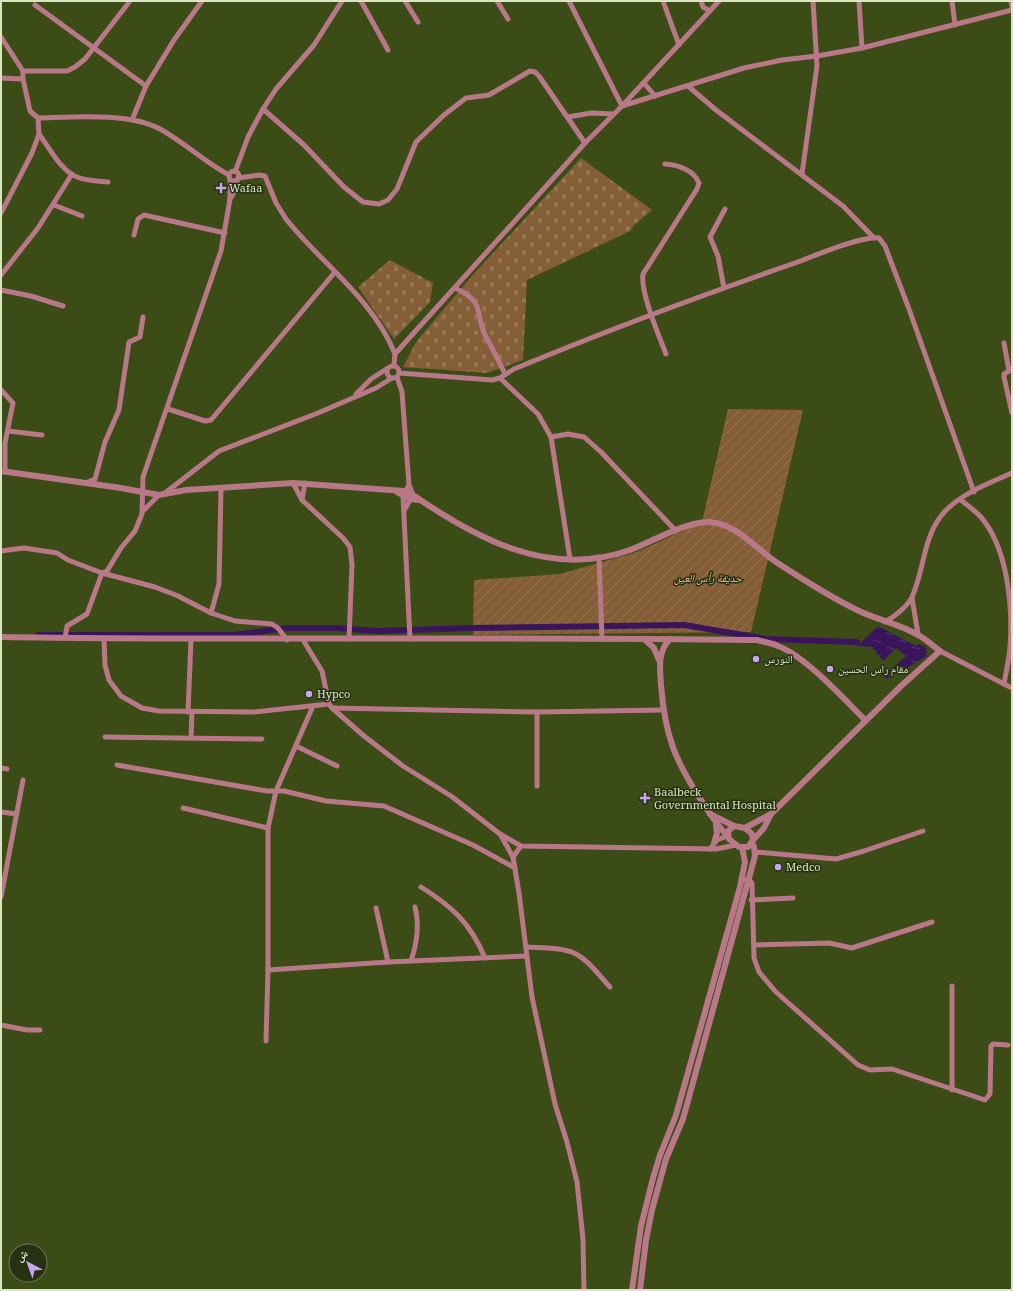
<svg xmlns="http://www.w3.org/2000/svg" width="1013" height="1291" viewBox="0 0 1013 1291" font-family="Georgia,'Noto Naskh Arabic',serif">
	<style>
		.cemetery { fill: url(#cemetery-stones) }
		.garden { fill: url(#garden-furrows) }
		.water { fill: url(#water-ripples) }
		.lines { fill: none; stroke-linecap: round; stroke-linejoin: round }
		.canal { stroke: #3b155c; stroke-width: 6 }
		.minor { stroke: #b87887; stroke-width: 5 }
		.tertiary { stroke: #b87887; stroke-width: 6 }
		.poi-dot { fill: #c7a6ef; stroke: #263012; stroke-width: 1.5 }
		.labels { text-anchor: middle; stroke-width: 3; stroke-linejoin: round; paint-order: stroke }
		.poi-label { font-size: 11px; fill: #d7e5c0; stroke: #263012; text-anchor: start }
		.park-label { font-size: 11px; font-style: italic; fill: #f3bd8a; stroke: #263012 }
	</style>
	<defs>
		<pattern id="cemetery-stones" width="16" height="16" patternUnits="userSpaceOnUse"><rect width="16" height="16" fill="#845e37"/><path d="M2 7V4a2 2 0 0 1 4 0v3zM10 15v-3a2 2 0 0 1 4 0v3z" fill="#957552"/></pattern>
		<pattern id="garden-furrows" width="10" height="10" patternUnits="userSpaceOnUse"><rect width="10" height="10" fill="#845e37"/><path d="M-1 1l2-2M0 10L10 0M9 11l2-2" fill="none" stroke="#957552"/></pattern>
		<pattern id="water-ripples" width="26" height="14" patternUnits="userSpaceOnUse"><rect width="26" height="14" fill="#3b155c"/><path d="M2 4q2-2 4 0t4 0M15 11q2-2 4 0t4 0" fill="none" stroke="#573772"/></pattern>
	</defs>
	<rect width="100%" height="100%" fill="#3c4c16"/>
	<g class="cemetery">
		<path d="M 581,158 L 652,210 L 634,225 L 630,231 L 527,280 L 523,360 L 487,373 L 403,367 L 416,342 L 470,278 Z"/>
		<path d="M 390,260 L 433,283 L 430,302 L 394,339 L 358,287 Z"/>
	</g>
	<path class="garden" d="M 728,409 L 803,410 L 751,632 L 473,635 L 474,580 L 560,574 L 637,552 L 702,522 Z"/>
	<path class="water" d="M 878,626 L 916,646 L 919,644 L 926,647 L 927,656 L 905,669 L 902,667 L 888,679 L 883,676 L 906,656 L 896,648 L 883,661 L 872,647 L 857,646 Z"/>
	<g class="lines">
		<path class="canal" d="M 38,635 L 233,635 L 288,628 L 336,628 L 377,631 L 470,628 L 684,625 L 766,639 L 857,642"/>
		<g class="minor">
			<path d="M 361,1 L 388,50"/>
			<path d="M 405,1 L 418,22"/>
			<path d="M 497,1 L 508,19"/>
			<path d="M 569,1 L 622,106 L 744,68 L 782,60 L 817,56 L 862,48 L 1012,10"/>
			<path d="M 663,1 L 679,45"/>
			<path d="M 701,1 L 703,7 L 710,11"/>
			<path d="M 859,1 L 862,48"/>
			<path d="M 952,1 L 955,25"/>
			<path d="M 1011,1 L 1012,7"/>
			<path d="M 35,5 L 146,86"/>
			<path d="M 1,37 L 23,71 L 23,79 L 30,111 L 38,118 L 39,134 L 32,153 L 1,213"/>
			<path d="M 23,71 L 67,71 L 75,67 L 85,59 L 130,1"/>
			<path d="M 1,78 L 23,79"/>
			<path d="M 644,83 L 655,96"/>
			<path d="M 688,86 L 716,110 L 843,206 L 874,238"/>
			<path d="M 263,109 L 304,145 L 344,187 L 363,202 L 379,204 L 388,200 L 397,189 L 416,142 L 444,115 L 466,98 L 489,95 L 530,71 L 535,72 L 539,76 L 585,143"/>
			<path d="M 568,117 L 591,113 L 614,114"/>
			<path d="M 38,118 C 73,117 129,112 160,129 C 184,142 204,162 229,175"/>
			<path d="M 132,120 L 146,86 L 174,40 L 202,1"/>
			<path d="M 39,134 C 49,147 60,170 77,177 C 86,181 98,181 108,182"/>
			<path d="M 665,164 C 678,165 694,170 699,183 L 697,189 L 643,274 C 640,292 659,336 666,354"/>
			<circle cx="234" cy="176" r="5"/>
			<path d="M 235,172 L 248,137 L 263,109 L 276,89 L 314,45 L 342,1"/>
			<path d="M 802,174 L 817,66 L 813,1"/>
			<path d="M 238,178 L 259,175 L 265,176 L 276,203 L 286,219 C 322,264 373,299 395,354"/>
			<path d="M 230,199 L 237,188 L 237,180"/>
			<path d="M 54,205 L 82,216"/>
			<path d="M 134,235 L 138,219 L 144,215 L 225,233"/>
			<path d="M 1,275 L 38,228 L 72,174"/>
			<path d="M 455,288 C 486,303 474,310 485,335 C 492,348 499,361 505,374"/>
			<path d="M 724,288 L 718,256 L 710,237 L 725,209"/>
			<path d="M 1,290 L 31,296 L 63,306"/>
			<path d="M 1004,343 L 1009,371 L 1004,374 L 1004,377 L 1012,413"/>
			<path d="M 394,365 L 395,354 L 411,336 L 585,143 L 622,106 L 719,1"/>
			<circle cx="393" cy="372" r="6"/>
			<path d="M 399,373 L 492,380 L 500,378 L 514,369 C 608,330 702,295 798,262 C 816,255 861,236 879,238 L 885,246 L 909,309 L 974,492"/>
			<path d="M 397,377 L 402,392 L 409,485 L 413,495 L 405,509"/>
			<path d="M 500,378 L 538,414 L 551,437 L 570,559"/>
			<path d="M 1,390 L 13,403 L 5,443 L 5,472"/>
			<path d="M 356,394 L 371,379 L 388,368"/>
			<path d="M 168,409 L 205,421 L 211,420 L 335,272"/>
			<path d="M 8,431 L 42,435"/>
			<path d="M 551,437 L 568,434 L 584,437 L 601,452 L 676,531"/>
			<path d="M 86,483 L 95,479 L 105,442 L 119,410 L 129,342 L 140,337 L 143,317"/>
			<path d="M 293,483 L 302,500 L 343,538 L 350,547 L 352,565 L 349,639"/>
			<path d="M 409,485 L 403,496 L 410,639"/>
			<path d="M 165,493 L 219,451 L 318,413 L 376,388 L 392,378"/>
			<path d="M 302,500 L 305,483"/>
			<path d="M 961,500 C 967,505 974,510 980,516 C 1008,547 1013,608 1010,647 C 1009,660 1006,672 1004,684"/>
			<path d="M 144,510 L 159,495"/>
			<path d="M 1,551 L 24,548 L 57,553 L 68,560 L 102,573 L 87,614 L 67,626 L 65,638"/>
			<path d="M 599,557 L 602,639"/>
			<path d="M 102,573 L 107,571 L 121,548 L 135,531 L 142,514 L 143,477 L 221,251 L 230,199 L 230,179"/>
			<path d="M 102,573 L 155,587 L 178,596 L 211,613 L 235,621 L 272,624 L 278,628 L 287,640"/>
			<path d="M 912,598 L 918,634"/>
			<path d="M 211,613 L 219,584 L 221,488"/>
			<path d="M 885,622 C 894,617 907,607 912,597 C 924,571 923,539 941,516 C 957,495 989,483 1012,473"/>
			<path d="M 104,639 L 105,665 L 109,680 L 121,696 L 142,708 L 159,711 L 253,712 L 329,704"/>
			<path d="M 303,640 L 322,671 L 329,704 L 332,708 L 364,736 L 403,766 L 451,796 L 500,834 L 521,846 L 716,849 L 736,845"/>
			<path d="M 940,651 L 1012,688"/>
			<path d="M 332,708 L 537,712 L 663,710"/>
			<path d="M 188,712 L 191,640"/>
			<path d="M 537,712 L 537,786"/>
			<path d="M 105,737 L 262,739"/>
			<path d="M 191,738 L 192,712"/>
			<path d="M 296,746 L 337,766"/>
			<path d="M 117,765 L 267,791 L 284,791 L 326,801 L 384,806 L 473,845 L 515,868"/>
			<path d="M 1,768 L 7,769"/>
			<path d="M 183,808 L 268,828"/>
			<path d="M 1,812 L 17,814"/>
			<path d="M 500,834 L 513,857 L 519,893 L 532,997 L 555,1104 L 567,1142 L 577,1182 L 583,1239 L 584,1290"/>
			<path d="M 710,849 L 717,840 L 727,836"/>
			<path d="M 755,852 L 836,859 L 864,851 L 923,831"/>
			<path d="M 513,857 L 521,846"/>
			<path d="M 741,879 L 749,880 L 752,883 L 754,958 L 759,972 L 776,992 L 858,1065 L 870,1070 L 892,1069 L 985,1100 L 990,1094 L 991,1046 L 993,1044 L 1008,1045"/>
			<path d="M 421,887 C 453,907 471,924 485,958"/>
			<path d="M 1,897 L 23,780"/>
			<path d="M 751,900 L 793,898"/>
			<path d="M 376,908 L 388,962"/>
			<path d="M 754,945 L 829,943 L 852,948 L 932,922"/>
			<path d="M 526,947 C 542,948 561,947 576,954 C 590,961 600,977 610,987"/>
			<path d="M 411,961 C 417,943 420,926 415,907"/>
			<path d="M 268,970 L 388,962 L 527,956"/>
			<path d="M 1,1025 L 27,1030 L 40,1030"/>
			<path d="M 266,1041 L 268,970 L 268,828 L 276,791 L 313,706"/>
			<path d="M 952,1090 L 952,986"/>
		</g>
		<g class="tertiary">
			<path d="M 1,471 L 121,488 L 159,495 L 186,490 L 293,483 L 404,491 L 410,493 C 475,538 549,579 630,550 C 651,542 687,521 709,522 C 737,524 754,547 776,562 C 802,579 830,597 859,611 C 878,620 900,624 918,635 C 926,639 933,646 940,651 L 901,686 L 771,814 L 745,828"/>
			<path d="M 397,492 L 410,499 L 419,500"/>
			<path d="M 1,637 C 253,641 505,636 757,640 C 764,642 772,643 778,646 C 805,656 844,699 865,720"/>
			<path d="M 644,639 L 654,648 L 659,660"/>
			<path d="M 670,639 C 657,653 660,667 661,685 C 665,736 675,761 703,803 C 711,815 717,826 727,835"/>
			<path d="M 710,814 L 734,826"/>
			<path d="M 734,826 L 745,828 L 752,834 L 753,840 L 748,847 L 739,847 L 729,839 L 728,831 Z"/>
			<path d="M 753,840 L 764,828 L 771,814"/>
			<path d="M 714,843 L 717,833 L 716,825"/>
			<path d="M 632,1290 L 641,1226 L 653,1178 L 660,1155 L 676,1115 L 740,887 L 745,862 L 742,847"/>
			<path d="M 640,1290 L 646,1240 L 652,1210 L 666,1159 L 683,1119 L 755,856 L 754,847 L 752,842"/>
		</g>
	</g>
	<g class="poi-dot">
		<path d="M219 182h4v4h4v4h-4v4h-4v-4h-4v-4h4z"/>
		<circle cx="756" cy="659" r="4"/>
		<circle cx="830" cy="669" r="4"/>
		<circle cx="309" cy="694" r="4"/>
		<path d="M643 792h4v4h4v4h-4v4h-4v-4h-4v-4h4z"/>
		<circle cx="778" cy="867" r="4"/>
	</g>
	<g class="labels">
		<g class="poi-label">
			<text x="229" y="192">Wafaa</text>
			<text x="764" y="663">النورس</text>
			<text x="838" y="673">مقام راس الحسين</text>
			<text x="317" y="698">Hypco</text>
			<text x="654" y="796">Baalbeck<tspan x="654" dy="13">Governmental Hospital</tspan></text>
			<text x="786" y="871">Medco</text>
		</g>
		<g class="park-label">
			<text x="708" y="582">حديقة رأس العين</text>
		</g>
	</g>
	<rect width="1013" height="1291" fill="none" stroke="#d7e5c0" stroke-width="4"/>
	<g transform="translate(28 1263) rotate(319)"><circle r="19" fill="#263012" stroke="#6d7858"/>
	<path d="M0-3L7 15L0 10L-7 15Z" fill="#c7a6ef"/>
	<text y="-6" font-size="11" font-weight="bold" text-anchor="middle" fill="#d7e5c0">ش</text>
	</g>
</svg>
